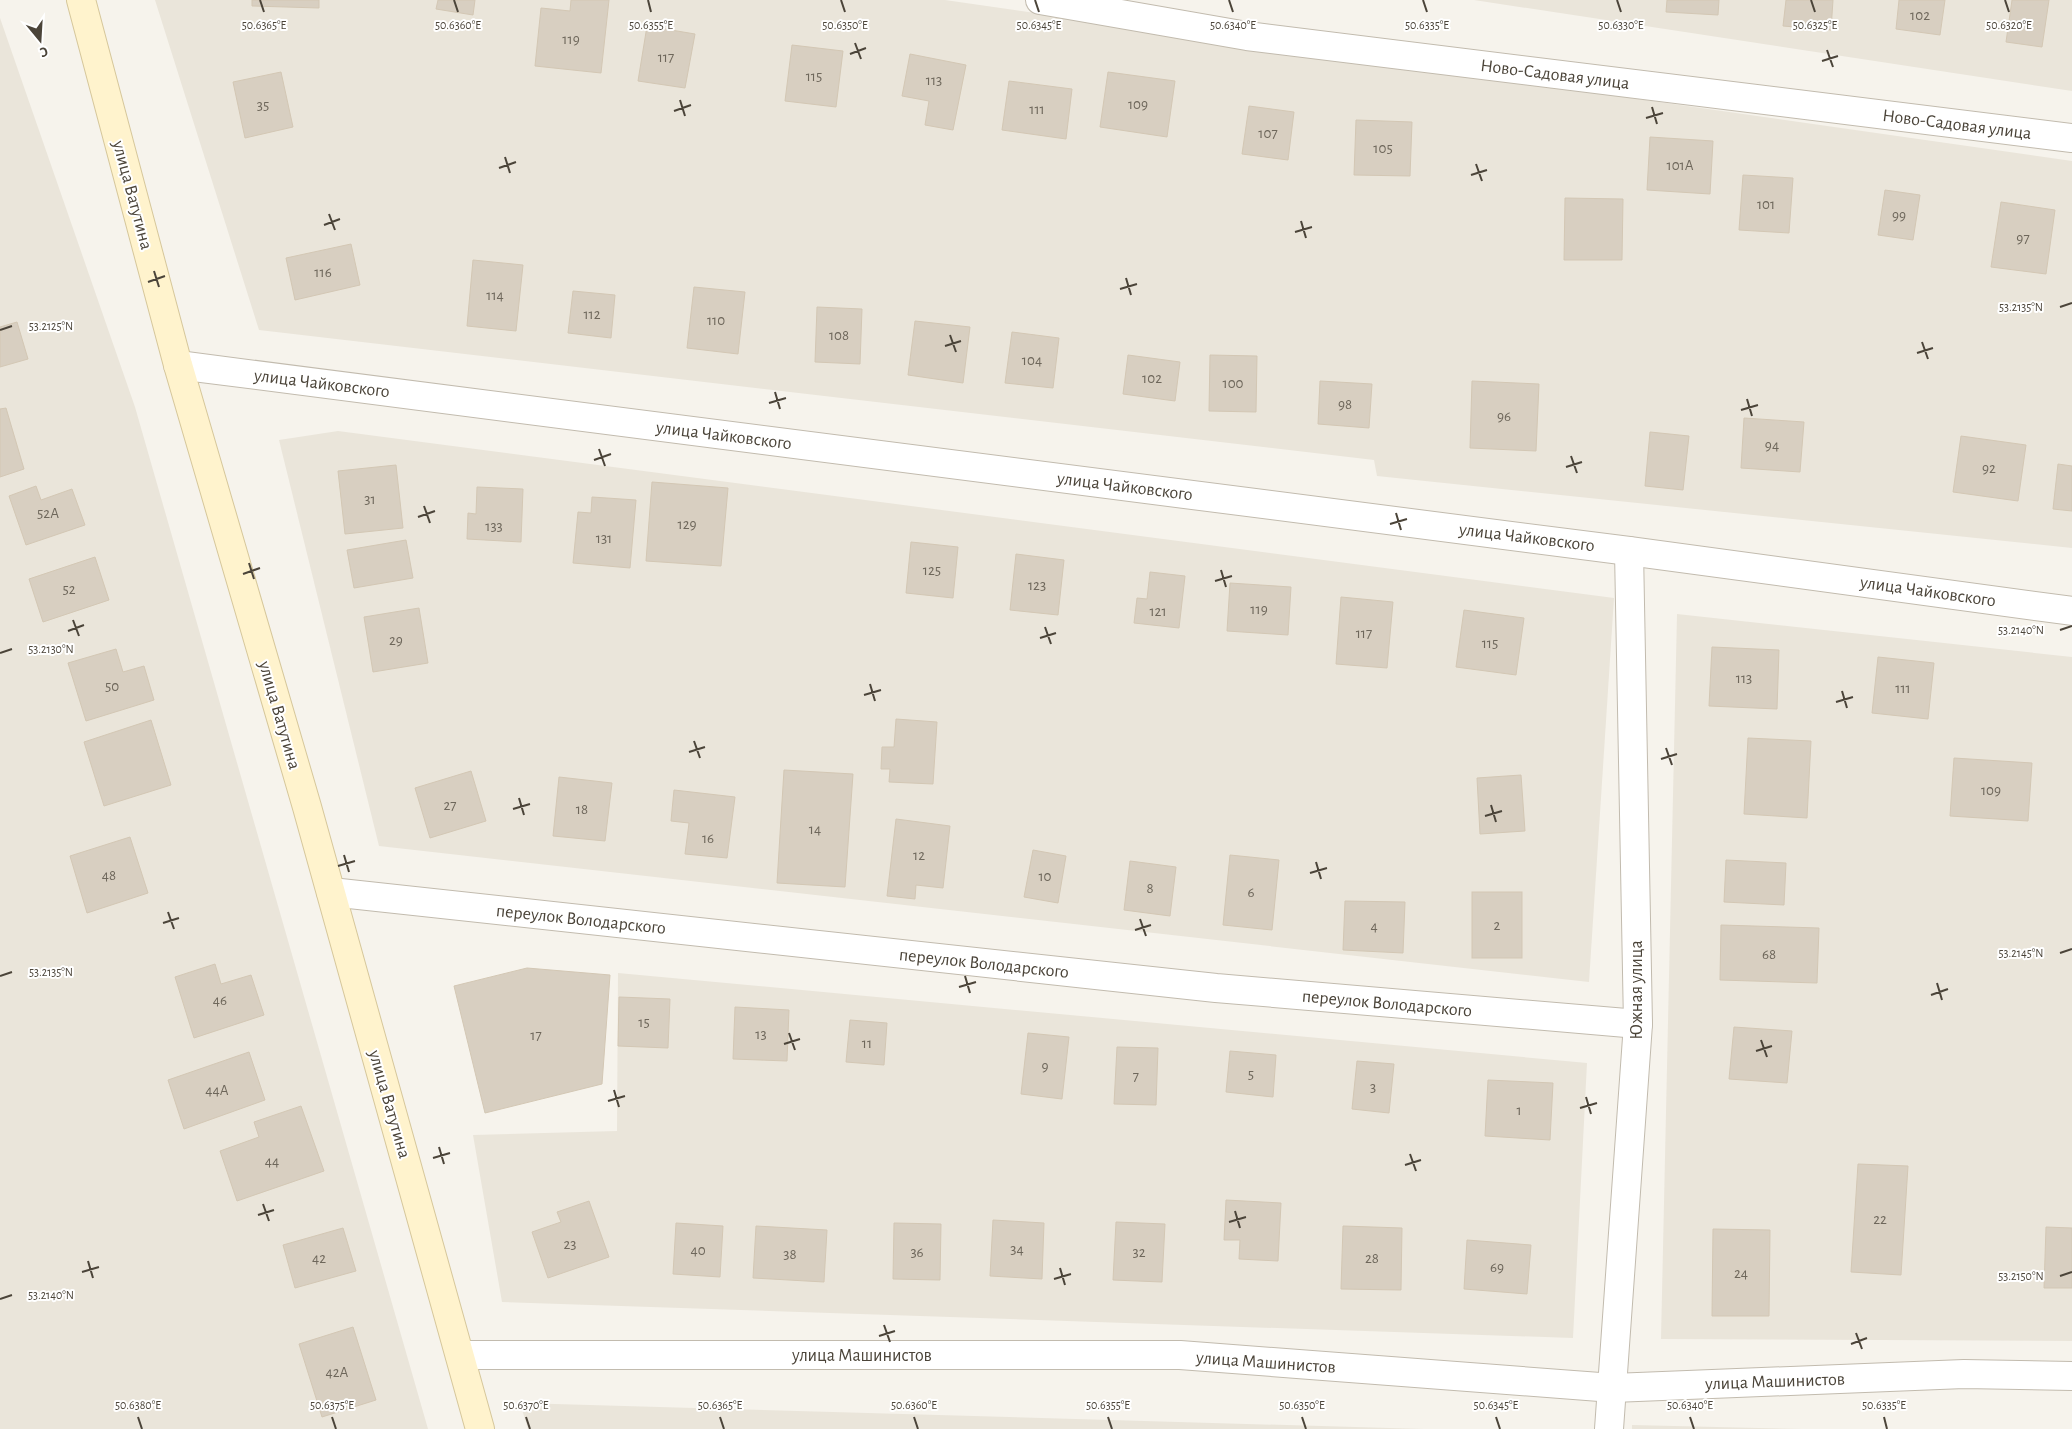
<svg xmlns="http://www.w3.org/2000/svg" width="2072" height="1429" viewBox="0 0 2072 1429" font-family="'Alegreya Sans',sans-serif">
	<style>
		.residential { fill: #eae5da }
		.building { fill: #d8cfc1; stroke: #d3c7b4 }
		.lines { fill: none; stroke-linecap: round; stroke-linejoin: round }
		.minor-casing { stroke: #c2bbae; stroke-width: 30 }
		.secondary-casing { stroke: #d6c79b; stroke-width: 30 }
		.minor { stroke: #fff; stroke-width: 28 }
		.secondary { stroke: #fff3cd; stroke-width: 28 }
		.ticks { fill: none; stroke: #4b4439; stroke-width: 2 }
		.labels { text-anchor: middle; stroke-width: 4; stroke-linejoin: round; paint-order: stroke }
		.number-label { font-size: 15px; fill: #6e675b }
		.street-label { font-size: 18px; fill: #4b4439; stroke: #fff }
		.ticks-label { font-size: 12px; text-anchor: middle; fill: #4b4439; stroke: #fff; stroke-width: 4; stroke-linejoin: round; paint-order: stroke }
	</style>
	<rect width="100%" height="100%" fill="#f6f3ec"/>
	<g class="residential">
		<path d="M 155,0 L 945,0 L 2072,161 L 2072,548 L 1377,476 L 1374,460 L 259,330 Z"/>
		<path d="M 1474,0 L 2072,0 L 2072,91 Z"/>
		<path d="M 0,18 L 135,407 L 428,1429 L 0,1429 Z"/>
		<path d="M 338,431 L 1614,598 L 1589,982 L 379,846 L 279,440 Z"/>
		<path d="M 1677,614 L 2072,657 L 2072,1341 L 1661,1339 Z"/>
		<path d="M 618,973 L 1587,1063 L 1573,1338 L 502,1302 L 473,1135 L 617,1131 Z"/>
		<path d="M 520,1403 L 1424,1429 L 528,1429 Z"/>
		<path d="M 1632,1425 L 1802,1429 L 1632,1429 Z"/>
	</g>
	<g class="building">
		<path d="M 252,0 L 319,0 L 319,8 L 252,6 Z"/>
		<path d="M 438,0 L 475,0 L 473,15 L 436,9 Z"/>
		<path d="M 571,0 L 609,0 L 601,73 L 535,66 L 541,8 L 570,11 Z"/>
		<path d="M 1667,0 L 1719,0 L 1718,15 L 1666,12 Z"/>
		<path d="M 1786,0 L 1833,0 L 1831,30 L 1783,26 Z"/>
		<path d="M 1899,0 L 1945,0 L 1940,35 L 1896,29 Z"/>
		<path d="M 2012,0 L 2049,0 L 2042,47 L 2006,42 Z"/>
		<path d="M 647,26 L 695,34 L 685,88 L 638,81 Z"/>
		<path d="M 792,45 L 843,51 L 836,107 L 785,101 Z"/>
		<path d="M 910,54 L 966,65 L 953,130 L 925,125 L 929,101 L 902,96 Z"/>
		<path d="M 281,72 L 293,127 L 245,138 L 233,82 Z"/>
		<path d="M 1108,72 L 1175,81 L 1167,137 L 1100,127 Z"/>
		<path d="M 1009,81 L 1072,89 L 1066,139 L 1002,130 Z"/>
		<path d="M 1249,106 L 1294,112 L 1288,160 L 1242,154 Z"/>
		<path d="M 1356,120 L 1412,122 L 1410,176 L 1354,175 Z"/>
		<path d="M 1650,137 L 1713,141 L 1710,194 L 1647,190 Z"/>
		<path d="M 1743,175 L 1793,178 L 1789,233 L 1739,230 Z"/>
		<path d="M 1885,190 L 1920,195 L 1913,240 L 1878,235 Z"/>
		<path d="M 1565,198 L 1623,199 L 1622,260 L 1564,260 Z"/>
		<path d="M 2001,202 L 2055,210 L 2046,274 L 1991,267 Z"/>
		<path d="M 351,244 L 360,285 L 295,300 L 286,258 Z"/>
		<path d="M 473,260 L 523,265 L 516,331 L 467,326 Z"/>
		<path d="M 694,287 L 745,292 L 738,354 L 687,348 Z"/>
		<path d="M 573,291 L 615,295 L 611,338 L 568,333 Z"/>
		<path d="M 817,307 L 862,309 L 860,364 L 815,362 Z"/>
		<path d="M 915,321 L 970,327 L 963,383 L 908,375 Z"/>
		<path d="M 17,322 L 28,359 L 0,367 L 0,327 Z"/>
		<path d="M 1012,332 L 1059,338 L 1053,388 L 1005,383 Z"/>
		<path d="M 1128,355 L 1180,362 L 1175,401 L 1123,394 Z"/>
		<path d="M 1210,355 L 1257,356 L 1256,412 L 1209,411 Z"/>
		<path d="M 1320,381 L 1372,384 L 1369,428 L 1318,424 Z"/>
		<path d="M 1472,381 L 1539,384 L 1536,451 L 1470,448 Z"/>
		<path d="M 6,408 L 24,469 L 0,477 L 0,409 Z"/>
		<path d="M 1744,418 L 1804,422 L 1800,472 L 1741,468 Z"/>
		<path d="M 1650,432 L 1689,436 L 1683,490 L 1645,486 Z"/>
		<path d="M 1961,436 L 2026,445 L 2018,501 L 1953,492 Z"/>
		<path d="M 2058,464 L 2072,466 L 2072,511 L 2053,509 Z"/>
		<path d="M 396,465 L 403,528 L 345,534 L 338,471 Z"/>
		<path d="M 652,482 L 728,488 L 721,566 L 646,561 Z"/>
		<path d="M 36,486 L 41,500 L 72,489 L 85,525 L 26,545 L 9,496 Z"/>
		<path d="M 477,487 L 523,489 L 521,542 L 467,539 L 468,513 L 476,514 Z"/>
		<path d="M 592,497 L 636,500 L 630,568 L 573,563 L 578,512 L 591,513 Z"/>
		<path d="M 406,540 L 413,578 L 354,588 L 347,550 Z"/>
		<path d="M 911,542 L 958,547 L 953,598 L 906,593 Z"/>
		<path d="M 1016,554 L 1064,560 L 1058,615 L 1010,610 Z"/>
		<path d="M 95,557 L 109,600 L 43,622 L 29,579 Z"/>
		<path d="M 1150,572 L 1185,576 L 1179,628 L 1134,623 L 1137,598 L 1147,599 Z"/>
		<path d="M 1230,583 L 1291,587 L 1288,635 L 1227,631 Z"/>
		<path d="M 1341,597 L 1393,602 L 1387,668 L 1336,664 Z"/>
		<path d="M 419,608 L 428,663 L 373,672 L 364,617 Z"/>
		<path d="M 1464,610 L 1524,618 L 1516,675 L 1456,667 Z"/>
		<path d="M 1712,647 L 1779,650 L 1777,709 L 1709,706 Z"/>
		<path d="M 116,649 L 123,672 L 144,666 L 154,700 L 86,721 L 68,663 Z"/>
		<path d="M 1878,657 L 1934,663 L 1928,719 L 1872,713 Z"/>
		<path d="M 896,719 L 937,722 L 933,784 L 889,782 L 890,769 L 881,769 L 882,747 L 894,747 Z"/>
		<path d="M 151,720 L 171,785 L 104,806 L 84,742 Z"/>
		<path d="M 1748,738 L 1811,741 L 1807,818 L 1744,814 Z"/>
		<path d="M 1954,758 L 2032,763 L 2028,821 L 1950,816 Z"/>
		<path d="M 784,770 L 853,774 L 845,887 L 777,883 Z"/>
		<path d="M 471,771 L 486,821 L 430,838 L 415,788 Z"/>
		<path d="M 1521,775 L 1525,831 L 1480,834 L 1477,778 Z"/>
		<path d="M 559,777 L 612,783 L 605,841 L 553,836 Z"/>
		<path d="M 674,790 L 735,797 L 727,858 L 685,854 L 689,823 L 671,821 Z"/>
		<path d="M 896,819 L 950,826 L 943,888 L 916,885 L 915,899 L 887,896 Z"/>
		<path d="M 130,837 L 148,893 L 87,913 L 70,856 Z"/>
		<path d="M 1033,850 L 1066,856 L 1058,903 L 1024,897 Z"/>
		<path d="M 1230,855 L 1279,860 L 1272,930 L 1223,925 Z"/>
		<path d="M 1726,860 L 1786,863 L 1784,905 L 1724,902 Z"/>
		<path d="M 1130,861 L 1176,867 L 1170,916 L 1124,910 Z"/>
		<rect x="1472" y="892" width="50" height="66"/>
		<path d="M 1345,901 L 1405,902 L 1403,953 L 1343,950 Z"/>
		<path d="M 1721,925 L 1819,928 L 1817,983 L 1720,980 Z"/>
		<path d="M 215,964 L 221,984 L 251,975 L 264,1015 L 194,1038 L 175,977 Z"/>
		<path d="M 527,968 L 610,975 L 602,1084 L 485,1113 L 454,986 Z"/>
		<path d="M 619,997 L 670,999 L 668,1048 L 618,1046 Z"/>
		<path d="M 735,1007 L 789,1010 L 787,1061 L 733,1059 Z"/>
		<path d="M 850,1020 L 887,1023 L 884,1065 L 846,1062 Z"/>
		<path d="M 1734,1027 L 1792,1031 L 1787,1083 L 1729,1079 Z"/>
		<path d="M 1028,1033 L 1069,1037 L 1062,1099 L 1021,1094 Z"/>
		<path d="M 1117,1047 L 1158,1048 L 1156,1105 L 1114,1104 Z"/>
		<path d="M 1230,1051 L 1276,1055 L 1273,1097 L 1226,1092 Z"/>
		<path d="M 249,1052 L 265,1100 L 184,1129 L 168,1080 Z"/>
		<path d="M 1357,1061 L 1394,1064 L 1389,1113 L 1352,1109 Z"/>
		<path d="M 1488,1080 L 1553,1083 L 1550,1140 L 1485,1136 Z"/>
		<path d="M 301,1106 L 324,1171 L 237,1201 L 220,1151 L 259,1137 L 254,1122 Z"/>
		<path d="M 1858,1164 L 1908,1166 L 1901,1275 L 1851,1272 Z"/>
		<path d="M 1226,1200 L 1281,1203 L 1278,1261 L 1239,1259 L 1240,1240 L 1224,1240 Z"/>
		<path d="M 589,1201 L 609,1257 L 548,1278 L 532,1232 L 561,1222 L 557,1212 Z"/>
		<path d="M 993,1220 L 1044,1223 L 1042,1279 L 990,1276 Z"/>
		<path d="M 1116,1222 L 1165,1224 L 1162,1282 L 1113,1280 Z"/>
		<path d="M 676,1223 L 723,1226 L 720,1277 L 673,1274 Z"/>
		<path d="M 894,1223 L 941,1224 L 940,1280 L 893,1279 Z"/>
		<path d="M 756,1226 L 827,1230 L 824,1282 L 753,1278 Z"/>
		<path d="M 1343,1226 L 1402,1228 L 1401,1290 L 1341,1289 Z"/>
		<path d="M 2046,1227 L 2072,1228 L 2072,1288 L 2044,1288 Z"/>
		<path d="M 343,1228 L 356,1271 L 295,1288 L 283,1245 Z"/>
		<path d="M 1713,1229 L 1770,1230 L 1769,1316 L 1712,1316 Z"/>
		<path d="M 1467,1240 L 1531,1245 L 1527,1294 L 1464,1289 Z"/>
		<path d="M 353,1327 L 376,1400 L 322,1417 L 299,1344 Z"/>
	</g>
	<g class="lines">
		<defs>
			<g id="minor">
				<path d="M 1040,0 L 1247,36 L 2072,138"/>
				<path d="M 178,365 L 1629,551 L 2072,611"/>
				<path d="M 331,892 L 1216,988 L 1638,1024"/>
				<path d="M 460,1355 L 1180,1355 L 1613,1388 L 1964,1374 L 2072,1376"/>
				<path d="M 1609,1429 L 1638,1024 L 1629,551"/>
			</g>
			<path id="secondary" d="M 81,0 L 178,365 L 307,807 L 480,1429"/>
		</defs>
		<use href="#minor" class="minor-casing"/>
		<use href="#secondary" class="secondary-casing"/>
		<use href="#minor" class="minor"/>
		<use href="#secondary" class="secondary"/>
	</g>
	<path class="ticks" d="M 260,0 L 264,12M 454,0 L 458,12M 648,0 L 651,12M 841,0 L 845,12M 1035,0 L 1039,12M 1229,0 L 1233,12M 1423,0 L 1427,12M 1617,0 L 1621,12M 1811,0 L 1815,12M 2005,0 L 2009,12M 855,43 L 861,59M 1827,50 L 1833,67M 850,54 L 866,48M 1822,61 L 1838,56M 680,100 L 685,116M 1652,107 L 1657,124M 674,111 L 691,105M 1646,118 L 1663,113M 505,157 L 510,173M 1476,164 L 1482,181M 499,168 L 516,162M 1471,175 L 1487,170M 329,214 L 335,230M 1301,221 L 1306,238M 324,225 L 340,219M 1295,232 L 1312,227M 154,271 L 159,287M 1126,278 L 1131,295M 148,282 L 165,276M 1120,289 L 1137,284M 2060,307 L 2072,303M 0,330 L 12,326M 950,335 L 956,352M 1922,342 L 1928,359M 945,346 L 961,341M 1917,353 L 1933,348M 775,392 L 780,409M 1747,399 L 1752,416M 769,403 L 786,398M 1741,410 L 1758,405M 599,449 L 605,466M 1571,456 L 1577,473M 594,460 L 611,454M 1566,467 L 1582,462M 424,506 L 430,523M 1396,513 L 1401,530M 418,517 L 435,511M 1390,524 L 1407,519M 249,563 L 254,579M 1221,570 L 1226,587M 243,574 L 260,568M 1215,581 L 1232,576M 73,620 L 79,636M 1045,627 L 1051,644M 2060,630 L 2072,626M 68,631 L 84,625M 1040,638 L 1056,633M 0,653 L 12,649M 870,684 L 875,701M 1842,691 L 1847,708M 864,695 L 881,690M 1836,702 L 1853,697M 694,741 L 700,758M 1666,748 L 1672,765M 689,752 L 705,747M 1661,759 L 1677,754M 519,798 L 524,815M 1491,805 L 1496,822M 513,809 L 530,804M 1485,816 L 1502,811M 344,855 L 349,872M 1316,862 L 1321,879M 338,866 L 355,861M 1310,873 L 1327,868M 168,912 L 174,929M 1140,919 L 1146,936M 163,923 L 179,918M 1135,930 L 1151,925M 2060,953 L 2072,949M 0,976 L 12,972M 965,976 L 970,993M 1937,983 L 1942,1000M 959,987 L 976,982M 1931,995 L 1948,989M 789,1033 L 795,1050M 1761,1040 L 1767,1057M 784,1044 L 800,1039M 1756,1051 L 1772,1046M 614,1090 L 619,1107M 1586,1097 L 1591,1114M 608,1101 L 625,1096M 1580,1108 L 1597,1103M 439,1147 L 444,1164M 1410,1154 L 1416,1171M 433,1158 L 450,1153M 1405,1165 L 1421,1160M 263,1204 L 269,1221M 1235,1211 L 1240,1228M 258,1215 L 274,1210M 1229,1222 L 1246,1217M 88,1261 L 93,1278M 1060,1268 L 1065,1285M 82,1272 L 99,1267M 2060,1276 L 2072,1272M 1054,1279 L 1071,1274M 0,1299 L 12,1295M 884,1325 L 890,1342M 1856,1333 L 1862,1349M 879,1336 L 895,1331M 1851,1344 L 1867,1338M 138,1417 L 142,1429M 332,1417 L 336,1429M 526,1417 L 530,1429M 720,1417 L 724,1429M 914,1417 L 918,1429M 1108,1417 L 1112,1429M 1302,1417 L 1306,1429M 1496,1417 L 1500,1429M 1690,1417 L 1694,1429M 1884,1417 L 1887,1429"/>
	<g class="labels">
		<g class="number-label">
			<text x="1920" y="20">102</text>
			<text x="571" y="44">119</text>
			<text x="666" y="62">117</text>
			<text x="814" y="81">115</text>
			<text x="934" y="85">113</text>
			<text x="1138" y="109">109</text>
			<text x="263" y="110">35</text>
			<text x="1037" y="114">111</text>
			<text x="1268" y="138">107</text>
			<text x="1383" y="153">105</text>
			<text x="1680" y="170">101А</text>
			<text x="1766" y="209">101</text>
			<text x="1899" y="220">99</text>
			<text x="2023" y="243">97</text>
			<text x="323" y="277">116</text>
			<text x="495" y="300">114</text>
			<text x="592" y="319">112</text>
			<text x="716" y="325">110</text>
			<text x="839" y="340">108</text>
			<text x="1032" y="365">104</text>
			<text x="1152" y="383">102</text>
			<text x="1233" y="388">100</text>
			<text x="1345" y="409">98</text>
			<text x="1504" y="421">96</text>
			<text x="1772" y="450">94</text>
			<text x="1989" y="473">92</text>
			<text x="370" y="504">31</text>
			<text x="48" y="518">52А</text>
			<text x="687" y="529">129</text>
			<text x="494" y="531">133</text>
			<text x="604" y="543">131</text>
			<text x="932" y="575">125</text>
			<text x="1037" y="590">123</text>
			<text x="69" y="594">52</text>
			<text x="1259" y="614">119</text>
			<text x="1158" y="616">121</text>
			<text x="1364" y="638">117</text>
			<text x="396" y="645">29</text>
			<text x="1490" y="648">115</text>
			<text x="1744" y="683">113</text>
			<text x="112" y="691">50</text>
			<text x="1903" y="693">111</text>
			<text x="1991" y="795">109</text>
			<text x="450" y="810">27</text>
			<text x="582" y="814">18</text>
			<text x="815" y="834">14</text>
			<text x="708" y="843">16</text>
			<text x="919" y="860">12</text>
			<text x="109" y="880">48</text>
			<text x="1045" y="881">10</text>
			<text x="1150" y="893">8</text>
			<text x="1251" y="897">6</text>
			<text x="1497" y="930">2</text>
			<text x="1374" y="931">4</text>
			<text x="1769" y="959">68</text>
			<text x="220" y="1005">46</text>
			<text x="644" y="1027">15</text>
			<text x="761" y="1039">13</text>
			<text x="536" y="1040">17</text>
			<text x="867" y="1048">11</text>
			<text x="1045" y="1071">9</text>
			<text x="1251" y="1079">5</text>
			<text x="1136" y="1081">7</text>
			<text x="1373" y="1092">3</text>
			<text x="217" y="1095">44А</text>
			<text x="1519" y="1115">1</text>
			<text x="272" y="1166">44</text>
			<text x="1880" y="1224">22</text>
			<text x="570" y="1249">23</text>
			<text x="1017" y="1254">34</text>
			<text x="698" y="1255">40</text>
			<text x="917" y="1257">36</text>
			<text x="1139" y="1257">32</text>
			<text x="790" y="1259">38</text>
			<text x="319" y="1263">42</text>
			<text x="1372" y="1263">28</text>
			<text x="1497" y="1272">69</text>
			<text x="1741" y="1278">24</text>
			<text x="337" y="1377">42А</text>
		</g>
		<g class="street-label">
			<text transform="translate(1555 74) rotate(7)" y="6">Ново-Садовая улица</text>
			<text transform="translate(1957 124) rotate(7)" y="6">Ново-Садовая улица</text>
			<text transform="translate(133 195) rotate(75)" y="6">улица Ватутина</text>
			<text transform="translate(322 383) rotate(7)" y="6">улица Чайковского</text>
			<text transform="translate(724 435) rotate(7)" y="6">улица Чайковского</text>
			<text transform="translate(1125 486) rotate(7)" y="6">улица Чайковского</text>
			<text transform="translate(1527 537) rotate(7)" y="6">улица Чайковского</text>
			<text transform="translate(1928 591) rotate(8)" y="6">улица Чайковского</text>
			<text transform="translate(280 715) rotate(74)" y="6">улица Ватутина</text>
			<text transform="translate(581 919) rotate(6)" y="6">переулок Володарского</text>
			<text transform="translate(984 963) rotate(6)" y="6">переулок Володарского</text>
			<text transform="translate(1636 990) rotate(-90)" y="6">Южная улица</text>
			<text transform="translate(1387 1003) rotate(5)" y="6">переулок Володарского</text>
			<text transform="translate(390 1104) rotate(74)" y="6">улица Ватутина</text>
			<text x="862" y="1361">улица Машинистов</text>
			<text transform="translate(1266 1362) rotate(4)" y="6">улица Машинистов</text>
			<text transform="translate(1775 1381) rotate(-2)" y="6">улица Машинистов</text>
		</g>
	</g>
	<g class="ticks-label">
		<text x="264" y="29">50.6365°E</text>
		<text x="458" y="29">50.6360°E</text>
		<text x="651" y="29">50.6355°E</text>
		<text x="845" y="29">50.6350°E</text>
		<text x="1039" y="29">50.6345°E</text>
		<text x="1233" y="29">50.6340°E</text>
		<text x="1427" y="29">50.6335°E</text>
		<text x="1621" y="29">50.6330°E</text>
		<text x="1815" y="29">50.6325°E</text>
		<text x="2009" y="29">50.6320°E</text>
		<text x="2021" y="311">53.2135°N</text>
		<text x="51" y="330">53.2125°N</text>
		<text x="2021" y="634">53.2140°N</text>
		<text x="51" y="653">53.2130°N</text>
		<text x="2021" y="957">53.2145°N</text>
		<text x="51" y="976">53.2135°N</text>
		<text x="2021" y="1280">53.2150°N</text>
		<text x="51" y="1299">53.2140°N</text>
		<text x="138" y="1409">50.6380°E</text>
		<text x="332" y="1409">50.6375°E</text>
		<text x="526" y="1409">50.6370°E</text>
		<text x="720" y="1409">50.6365°E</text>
		<text x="914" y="1409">50.6360°E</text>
		<text x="1108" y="1409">50.6355°E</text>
		<text x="1302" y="1409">50.6350°E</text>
		<text x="1496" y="1409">50.6345°E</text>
		<text x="1690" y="1409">50.6340°E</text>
		<text x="1884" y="1409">50.6335°E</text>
	</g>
	<g transform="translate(40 40) rotate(162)" stroke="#ffffff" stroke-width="4" paint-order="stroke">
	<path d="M0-4L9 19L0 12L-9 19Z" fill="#4b4439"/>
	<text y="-8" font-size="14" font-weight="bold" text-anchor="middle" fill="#4b4439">С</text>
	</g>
</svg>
